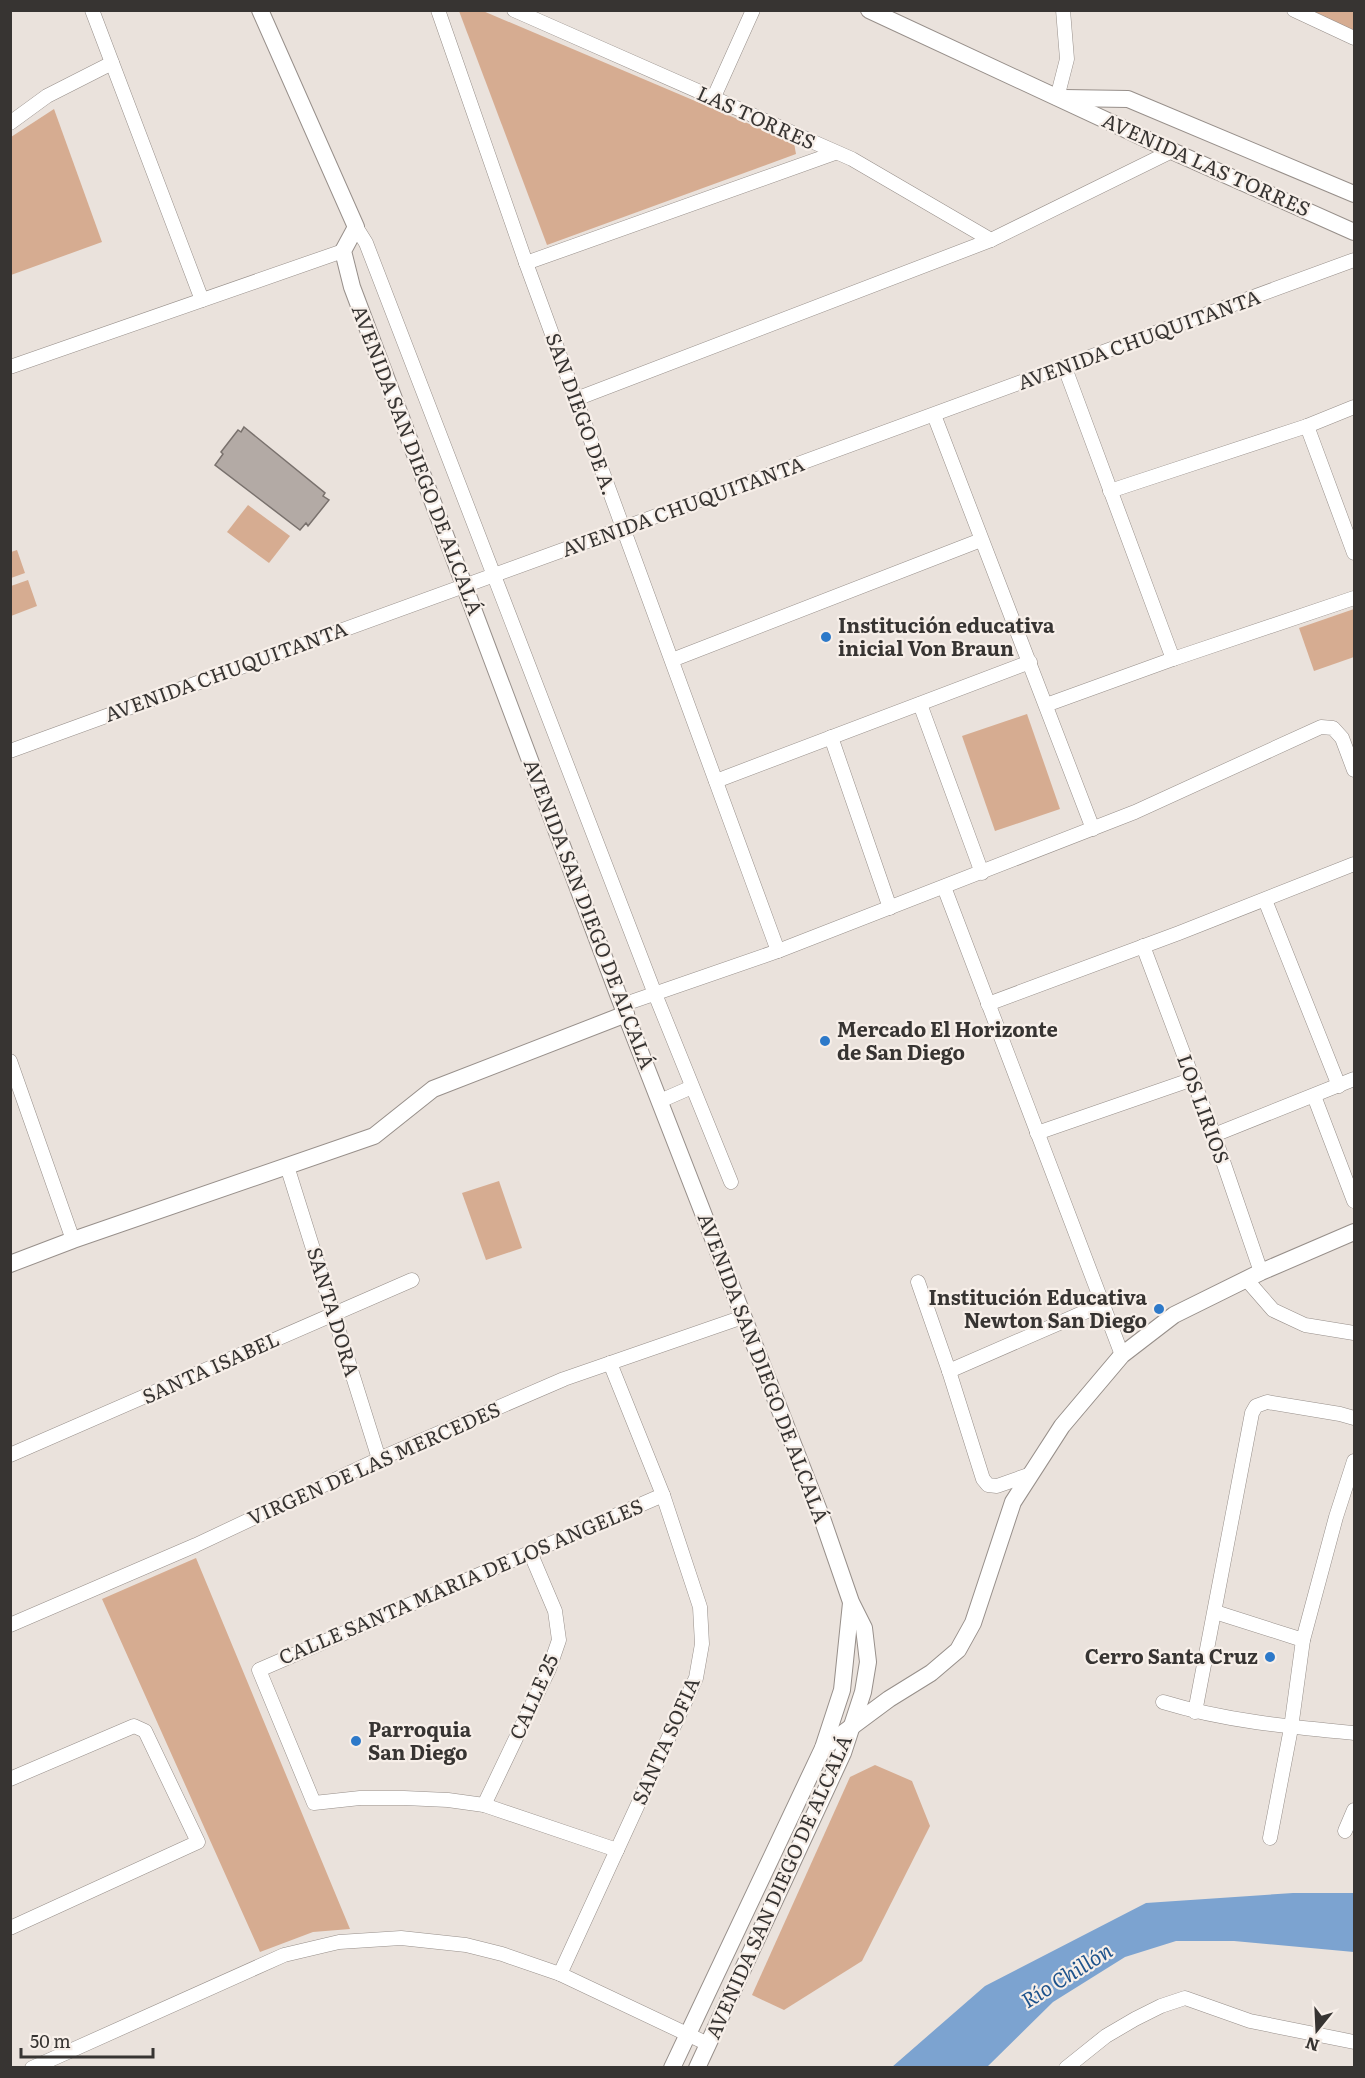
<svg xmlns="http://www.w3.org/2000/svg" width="1365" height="2078" viewBox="0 0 1365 2078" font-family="Literata,serif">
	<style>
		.green { fill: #d6ac91 }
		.water { fill: #7ca3d0 }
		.building { fill: #b3aaa5; stroke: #79716d; stroke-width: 1.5 }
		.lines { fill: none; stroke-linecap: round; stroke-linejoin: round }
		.minor-casing { stroke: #978f8a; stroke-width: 15 }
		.tertiary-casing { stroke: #978f8a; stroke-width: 18 }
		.minor { stroke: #fff; stroke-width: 14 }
		.tertiary { stroke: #fff; stroke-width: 16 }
		.poi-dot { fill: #2d79c9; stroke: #f7efe9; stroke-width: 2 }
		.labels { text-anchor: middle; stroke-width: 4.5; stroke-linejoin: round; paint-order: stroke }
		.street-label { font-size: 20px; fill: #373432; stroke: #f7efe9 }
		.poi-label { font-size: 20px; font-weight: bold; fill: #373432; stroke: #f7efe9; text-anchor: start }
		.water-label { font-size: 21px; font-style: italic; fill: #1e538c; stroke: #f7efe9 }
	</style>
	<rect width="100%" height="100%" fill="#eae2dc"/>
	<g class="green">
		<path d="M 459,11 L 483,11 L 794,143 L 796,154 L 547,245 Z"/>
		<path d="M 1311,11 L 1354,11 L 1354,31 Z"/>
		<path d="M 54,109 L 102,242 L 11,275 L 11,137 Z"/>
		<path d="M 248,505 L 290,536 L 269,563 L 227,532 Z"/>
		<path d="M 17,550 L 25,573 L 11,578 L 11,552 Z"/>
		<path d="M 28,580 L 37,606 L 11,616 L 11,586 Z"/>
		<path d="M 1354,609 L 1354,657 L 1314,671 L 1299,628 Z"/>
		<path d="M 1027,714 L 1060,809 L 995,831 L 962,736 Z"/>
		<path d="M 499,1181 L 522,1248 L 486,1260 L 462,1193 Z"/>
		<path d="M 196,1558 L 350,1929 L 313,1932 L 260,1952 L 102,1599 Z"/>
		<path d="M 875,1765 L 912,1781 L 930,1826 L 862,1961 L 784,2010 L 752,1995 L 850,1777 Z"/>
	</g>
	<path class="water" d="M 1293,1893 L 1354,1893 L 1354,1952 L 1234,1941 L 1176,1941 L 1125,1957 L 1053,2002 L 987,2067 L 892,2067 L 985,1986 L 1146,1903 Z"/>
	<path class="building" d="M 244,427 L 325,493 L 323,496 L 329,500 L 308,526 L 306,523 L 300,530 L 215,465 L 223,454 L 221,452 L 238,430 L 241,432 Z"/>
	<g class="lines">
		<defs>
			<g id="minor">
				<path d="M 92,10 L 202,300"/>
				<path d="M 438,10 L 526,263 L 778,951"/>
				<path d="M 514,10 L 852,159 L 991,240"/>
				<path d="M 1294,10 L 1354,38"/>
				<path d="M 1057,98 L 1067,59 L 1063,10"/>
				<path d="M 713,99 L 753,10"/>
				<path d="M 10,123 L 47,96 L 112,63"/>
				<path d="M 356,227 L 366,243 L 655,994 L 731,1182"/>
				<path d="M 526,263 L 835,153"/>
				<path d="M 10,367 L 343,251"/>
				<path d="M 1065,368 L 1173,659"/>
				<path d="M 576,399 L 991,240 L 1172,151"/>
				<path d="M 934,415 C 986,553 1041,690 1093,829"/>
				<path d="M 1307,426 L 1354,553"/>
				<path d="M 1110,491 L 1307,426 L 1354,407"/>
				<path d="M 672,660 L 981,540"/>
				<path d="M 920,704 L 982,873"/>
				<path d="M 1046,705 L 1173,659 L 1354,598"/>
				<path d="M 831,737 L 890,908"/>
				<path d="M 10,751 C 458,587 907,427 1354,260"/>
				<path d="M 716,781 L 1030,662"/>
				<path d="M 944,887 L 1122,1355"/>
				<path d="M 1265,900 L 1339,1086"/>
				<path d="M 1143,946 L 1214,1135 L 1261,1272"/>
				<path d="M 988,1004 L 1179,933 L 1354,864"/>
				<path d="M 622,1005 L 778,951 L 1135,812 L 1321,727 L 1333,728 L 1342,738 L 1354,770"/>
				<path d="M 10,1061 L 73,1240"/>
				<path d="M 1314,1096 L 1354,1201"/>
				<path d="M 660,1101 L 692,1087"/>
				<path d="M 1037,1133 L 1193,1079"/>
				<path d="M 1214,1135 L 1354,1079"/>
				<path d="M 287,1166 L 379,1459"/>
				<path d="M 1246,1279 L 1273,1310 L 1305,1325 L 1354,1333"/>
				<path d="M 918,1282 L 949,1371 L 983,1479 L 988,1485 L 997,1486 L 1031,1474"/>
				<path d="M 949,1371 L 1103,1304"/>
				<path d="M 10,1455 L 412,1280"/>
				<path d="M 1215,1612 L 1303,1640"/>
				<path d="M 10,1625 L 196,1545 L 379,1459 L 564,1379 L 743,1317"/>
				<path d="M 1163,1702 C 1225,1721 1290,1727 1354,1733"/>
				<path d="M 1195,1712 L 1252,1413 L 1256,1406 L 1267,1402 L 1340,1414 L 1354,1418"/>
				<path d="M 10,1779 L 134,1726 L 145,1731 L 198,1842 L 10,1928"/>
				<path d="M 484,1805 L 549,1669 L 559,1640 L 555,1611 L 530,1552"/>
				<path d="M 1345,1831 L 1354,1810"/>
				<path d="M 1270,1838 L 1291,1728 L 1303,1640 L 1336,1517 L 1354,1461"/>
				<path d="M 617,1850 L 484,1805 L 448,1800 L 404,1798 L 360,1798 L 314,1803 L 259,1670 L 663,1495"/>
				<path d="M 560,1974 L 696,1678 L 702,1644 L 700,1607 L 663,1495 L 610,1363"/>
				<path d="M 32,2068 L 284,1955 L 339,1942 L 401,1938 L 466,1945 L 502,1954 L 560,1974 L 708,2044"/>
				<path d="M 1066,2068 L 1106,2036 L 1135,2019 L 1161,2006 L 1185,1998 L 1250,2021 L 1354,2042"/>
			</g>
			<g id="tertiary">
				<path d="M 260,10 L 356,227 L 343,251 L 352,287 L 622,1005 L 823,1521 L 851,1602 L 864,1628 L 868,1662 L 863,1692 L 843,1753 L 697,2068"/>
				<path d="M 869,10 L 1172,151 L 1354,232"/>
				<path d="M 1064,98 L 1128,99 L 1354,194"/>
				<path d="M 10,1264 L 73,1240 L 374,1136 L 433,1089 L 626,1014"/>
				<path d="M 823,1748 L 889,1699 L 931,1673 L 958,1650 L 973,1623 L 1013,1502 L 1062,1426 L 1122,1355 L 1174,1315 L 1261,1272 L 1354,1232"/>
				<path d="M 672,2068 L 823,1748 L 842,1690 L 851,1603"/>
			</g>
		</defs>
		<use href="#minor" class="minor-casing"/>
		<use href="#tertiary" class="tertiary-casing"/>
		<use href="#minor" class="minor"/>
		<use href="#tertiary" class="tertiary"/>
	</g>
	<g class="poi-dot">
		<circle cx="826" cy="637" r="6"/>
		<circle cx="825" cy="1041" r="6"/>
		<circle cx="1159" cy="1309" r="6"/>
		<circle cx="1270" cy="1657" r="6"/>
		<circle cx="356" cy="1741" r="6"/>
	</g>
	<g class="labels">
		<g class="street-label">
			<text transform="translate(756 118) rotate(24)" y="7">LAS TORRES</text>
			<text transform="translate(1206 165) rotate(24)" y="7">AVENIDA LAS TORRES</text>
			<text transform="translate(1139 340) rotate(-20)" y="7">AVENIDA CHUQUITANTA</text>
			<text transform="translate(581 414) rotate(70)" y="7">SAN DIEGO DE A.</text>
			<text transform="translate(417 460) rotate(69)" y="7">AVENIDA SAN DIEGO DE ALCALÁ</text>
			<text transform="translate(683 507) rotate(-20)" y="7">AVENIDA CHUQUITANTA</text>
			<text transform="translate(226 672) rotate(-20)" y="7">AVENIDA CHUQUITANTA</text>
			<text transform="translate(589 914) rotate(69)" y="7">AVENIDA SAN DIEGO DE ALCALÁ</text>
			<text transform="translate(1203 1109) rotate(70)" y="7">LOS LIRIOS</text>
			<text transform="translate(333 1312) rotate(73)" y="7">SANTA DORA</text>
			<text transform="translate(211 1368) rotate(-24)" y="7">SANTA ISABEL</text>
			<text transform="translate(763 1368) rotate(69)" y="7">AVENIDA SAN DIEGO DE ALCALÁ</text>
			<text transform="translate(374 1464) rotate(-24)" y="7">VIRGEN DE LAS MERCEDES</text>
			<text transform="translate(461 1582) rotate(-23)" y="7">CALLE SANTA MARIA DE LOS ANGELES</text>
			<text transform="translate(534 1697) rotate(-66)" y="7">CALLE 25</text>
			<text transform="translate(666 1741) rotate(-66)" y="7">SANTA SOFIA</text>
			<text transform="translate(779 1887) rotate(-66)" y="7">AVENIDA SAN DIEGO DE ALCALÁ</text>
		</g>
		<g class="poi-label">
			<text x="838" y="633">Institución educativa<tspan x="838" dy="23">inicial Von Braun</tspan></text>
			<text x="837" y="1037">Mercado El Horizonte<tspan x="837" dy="23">de San Diego</tspan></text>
			<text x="1147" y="1305" text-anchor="end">Institución Educativa<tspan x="1147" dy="23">Newton San Diego</tspan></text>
			<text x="1258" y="1664" text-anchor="end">Cerro Santa Cruz</text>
			<text x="368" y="1737">Parroquia<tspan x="368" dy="23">San Diego</tspan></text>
		</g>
		<g class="water-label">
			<text transform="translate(1067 1976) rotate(-32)" y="7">Río Chillón</text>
		</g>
	</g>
	<rect width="1365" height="2078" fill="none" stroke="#373432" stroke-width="24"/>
	<g transform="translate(1317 2030) rotate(198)" stroke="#f7efe9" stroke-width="4.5" paint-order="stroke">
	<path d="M0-4.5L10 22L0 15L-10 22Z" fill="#373432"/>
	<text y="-9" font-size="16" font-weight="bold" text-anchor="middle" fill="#373432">N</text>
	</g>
	<path d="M21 2048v9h132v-9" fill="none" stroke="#373432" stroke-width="3"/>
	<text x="30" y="2048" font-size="18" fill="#373432" stroke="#f7efe9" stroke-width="4.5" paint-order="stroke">50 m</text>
</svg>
